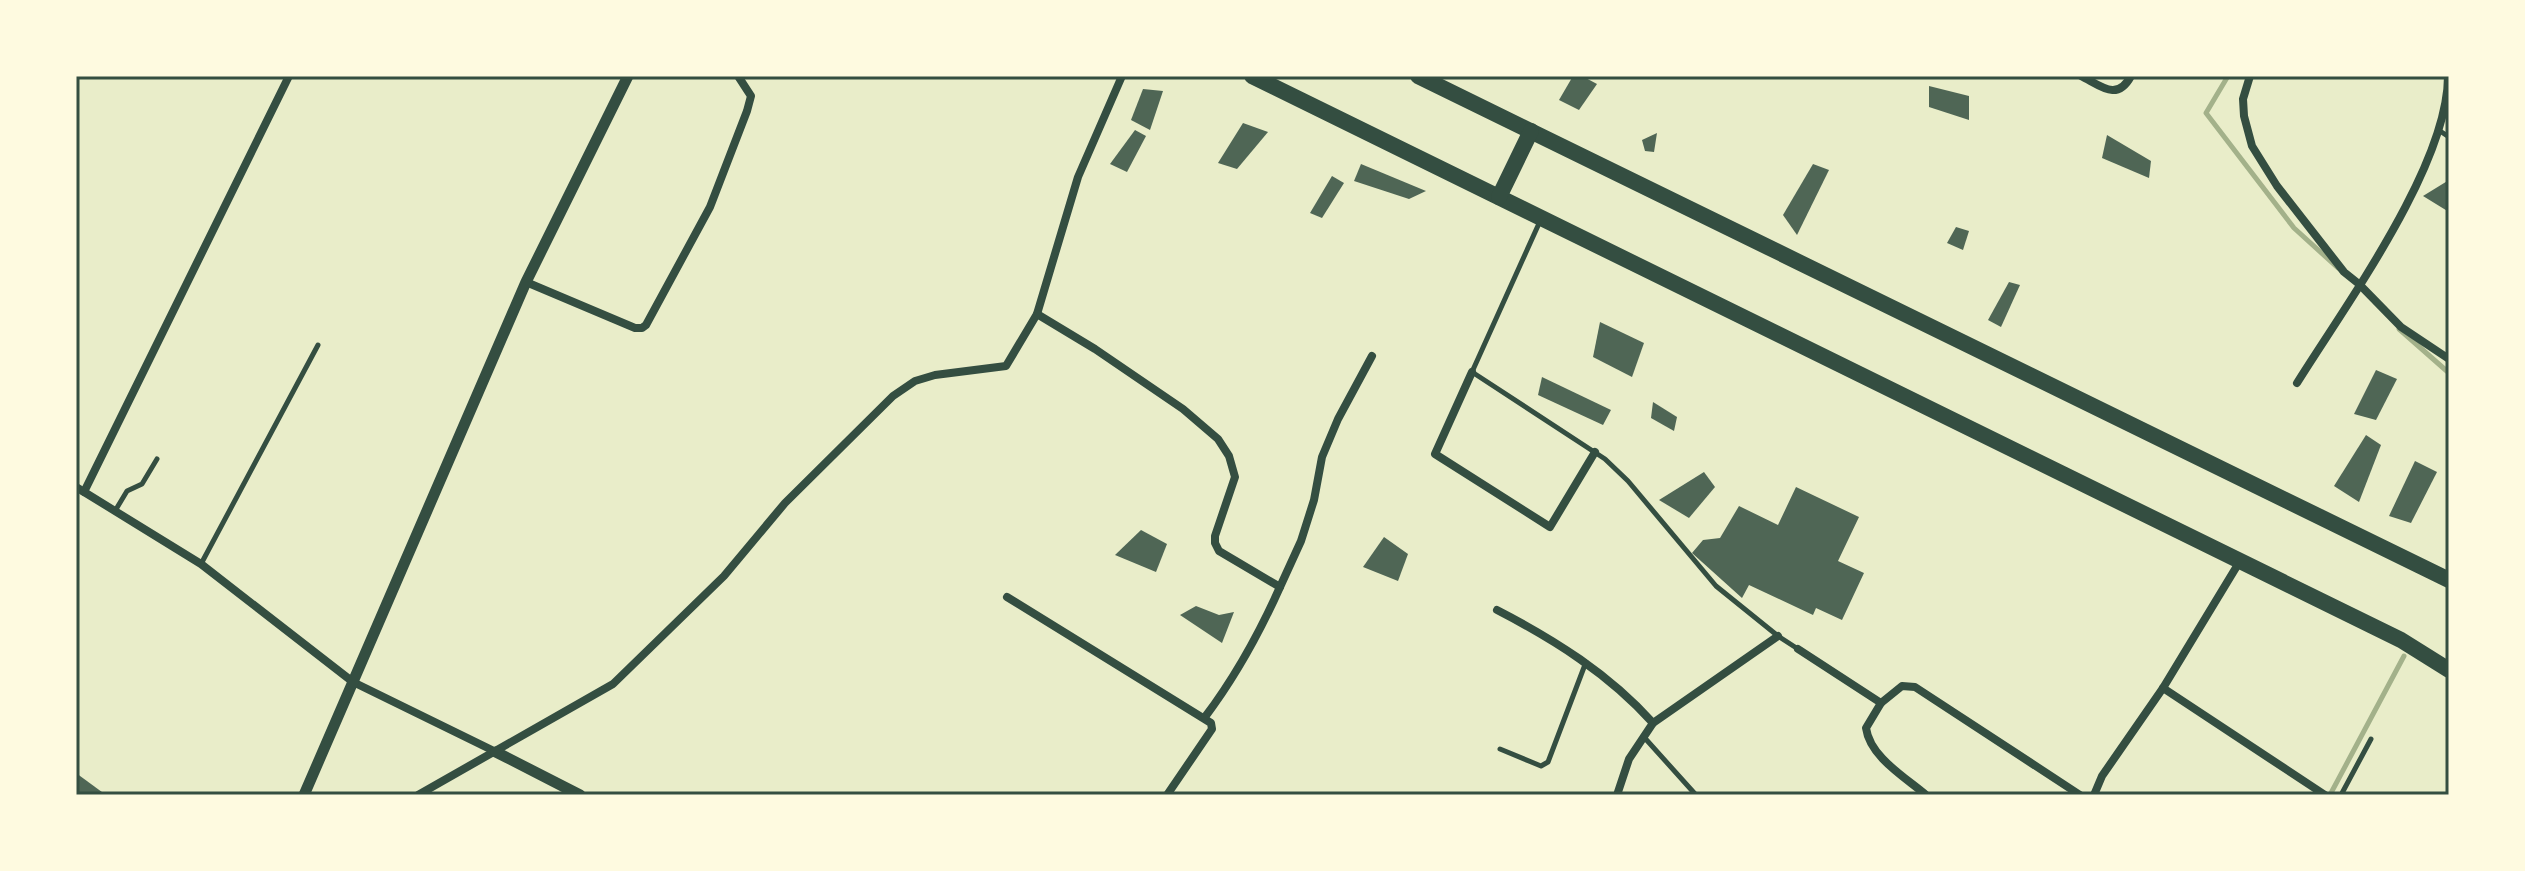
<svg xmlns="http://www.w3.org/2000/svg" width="2525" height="871" viewBox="0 0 2525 871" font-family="'Exo 2',sans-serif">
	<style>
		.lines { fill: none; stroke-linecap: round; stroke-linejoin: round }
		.stream { stroke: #a3b18a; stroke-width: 5 }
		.building { fill: #4f6655 }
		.service { stroke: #344e41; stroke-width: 5 }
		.minor { stroke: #344e41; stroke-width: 8 }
		.tertiary { stroke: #344e41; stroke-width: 11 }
		.trunk { stroke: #344e41; stroke-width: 16 }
		.neatline { fill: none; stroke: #344e41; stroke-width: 3 }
	</style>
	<rect width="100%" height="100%" fill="#e9edc9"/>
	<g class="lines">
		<g class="stream">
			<path d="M 2228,76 L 2206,113 L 2294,228 L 2338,268"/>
			<path d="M 2399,329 L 2449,373"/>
			<path d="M 2331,793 L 2404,656"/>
		</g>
	</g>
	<g class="building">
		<path d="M 1573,76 L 1582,76 L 1597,84 L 1579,110 L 1559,100 Z"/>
		<path d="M 1929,86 L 1969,96 L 1969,120 L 1929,107 Z"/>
		<path d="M 1143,89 L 1163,91 L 1150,130 L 1131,120 Z"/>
		<path d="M 1243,123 L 1268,132 L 1237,169 L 1218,163 Z"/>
		<path d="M 1135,130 L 1146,136 L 1127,172 L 1110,164 Z"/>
		<path d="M 1657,133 L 1654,152 L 1645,151 L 1642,140 Z"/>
		<path d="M 2107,135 L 2151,161 L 2149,178 L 2102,158 Z"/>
		<path d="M 1361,164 L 1426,191 L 1409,199 L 1354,181 Z"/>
		<path d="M 1813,164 L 1829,170 L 1797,235 L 1783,215 Z"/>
		<path d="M 1332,176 L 1344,183 L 1322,218 L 1310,213 Z"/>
		<path d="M 2449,180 L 2449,212 L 2423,196 Z"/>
		<path d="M 1956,227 L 1969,231 L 1963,250 L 1947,243 Z"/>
		<path d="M 2009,282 L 2020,285 L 2001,327 L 1988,320 Z"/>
		<path d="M 1600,322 L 1644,343 L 1632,377 L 1593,357 Z"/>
		<path d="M 2376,370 L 2397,379 L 2376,420 L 2354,414 Z"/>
		<path d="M 1542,377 L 1611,410 L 1603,425 L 1538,395 Z"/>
		<path d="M 1653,402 L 1677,417 L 1674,431 L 1651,418 Z"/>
		<path d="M 2366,435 L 2381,445 L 2359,502 L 2334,486 Z"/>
		<path d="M 2415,461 L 2437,472 L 2411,523 L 2389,516 Z"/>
		<path d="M 1704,472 L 1715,487 L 1689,518 L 1659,500 Z"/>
		<path d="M 1796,487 L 1859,517 L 1838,561 L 1864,573 L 1842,620 L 1816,608 L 1813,615 L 1749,585 L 1742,598 L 1692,553 L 1703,540 L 1720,538 L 1739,506 L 1778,525 Z"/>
		<path d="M 1141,530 L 1167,544 L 1156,572 L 1115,555 Z"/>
		<path d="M 1384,537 L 1408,554 L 1398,581 L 1363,567 Z"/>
		<path d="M 1196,606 L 1219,615 L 1234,612 L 1222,643 L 1180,615 Z"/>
		<path d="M 76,773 L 106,795 L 76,795 Z"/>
	</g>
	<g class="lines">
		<g class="service">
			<path d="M 2440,131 L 2449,137"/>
			<path d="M 1541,219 L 1472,372 L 1605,459 L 1628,481 L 1716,586 L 1778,636 L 1798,649"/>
			<path d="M 115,511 L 127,491 L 142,484 L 157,459"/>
			<path d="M 201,564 L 318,345"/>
			<path d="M 1643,736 L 1696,795"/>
			<path d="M 1500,749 L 1541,766 L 1548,762 L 1586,662"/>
			<path d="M 2341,795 L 2371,739"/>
		</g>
		<g class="minor">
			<path d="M 2081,76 C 2101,86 2117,102 2131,76"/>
			<path d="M 2250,76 L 2243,99 L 2244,116 L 2252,146 L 2277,186 L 2344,272 L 2359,284 L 2401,327 L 2449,359"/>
			<path d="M 526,282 L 635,328 L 642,328 L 646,325 L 710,207 L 747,111 L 751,96 L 738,76"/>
			<path d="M 1037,314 L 1078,177 L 1122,76"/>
			<path d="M 1472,372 L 1435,454 L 1550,527 L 1595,452"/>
			<path d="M 2297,383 C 2345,306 2448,166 2448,76"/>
			<path d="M 76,487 L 201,564 L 353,682 L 496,752"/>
			<path d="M 84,492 L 289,76"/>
			<path d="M 1280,587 L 1301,541 L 1314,500 L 1322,457 L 1338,419 L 1372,356"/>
			<path d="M 1007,597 L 1211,723 L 1212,729 L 1167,795"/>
			<path d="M 1497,610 C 1555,640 1609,674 1653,723"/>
			<path d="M 1798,649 L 1881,703 L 1866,728 C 1870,757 1905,777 1926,795"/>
			<path d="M 2163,688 L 2325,795"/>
			<path d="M 1881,703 L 1902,686 L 1915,687 L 2080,795"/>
			<path d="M 418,795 L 613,684 L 724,576 L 785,503 L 893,396 L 915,381 L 935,375 L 1006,366 L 1037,314 L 1095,349 L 1183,409 L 1218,439 L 1229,456 L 1235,477 L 1215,536 L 1215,543 L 1219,551 L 1280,587 C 1259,634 1236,676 1205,717"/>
			<path d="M 1617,795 L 1629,759 L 1653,723 L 1778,636"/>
			<path d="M 2094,795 L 2102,776 L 2163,688 L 2240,561"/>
		</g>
		<g class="tertiary">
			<path d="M 496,752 L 580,795"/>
			<path d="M 304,795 L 526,282 L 628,76"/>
		</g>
		<g class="trunk">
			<path d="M 1252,76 L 2401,640 L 2449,670"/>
			<path d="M 1418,76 L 2449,580"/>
			<path d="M 1499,197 L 1531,131"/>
		</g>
	</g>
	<rect width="2525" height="871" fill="none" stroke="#fefae0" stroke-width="156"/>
	<rect x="78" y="78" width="2369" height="715" class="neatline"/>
</svg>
